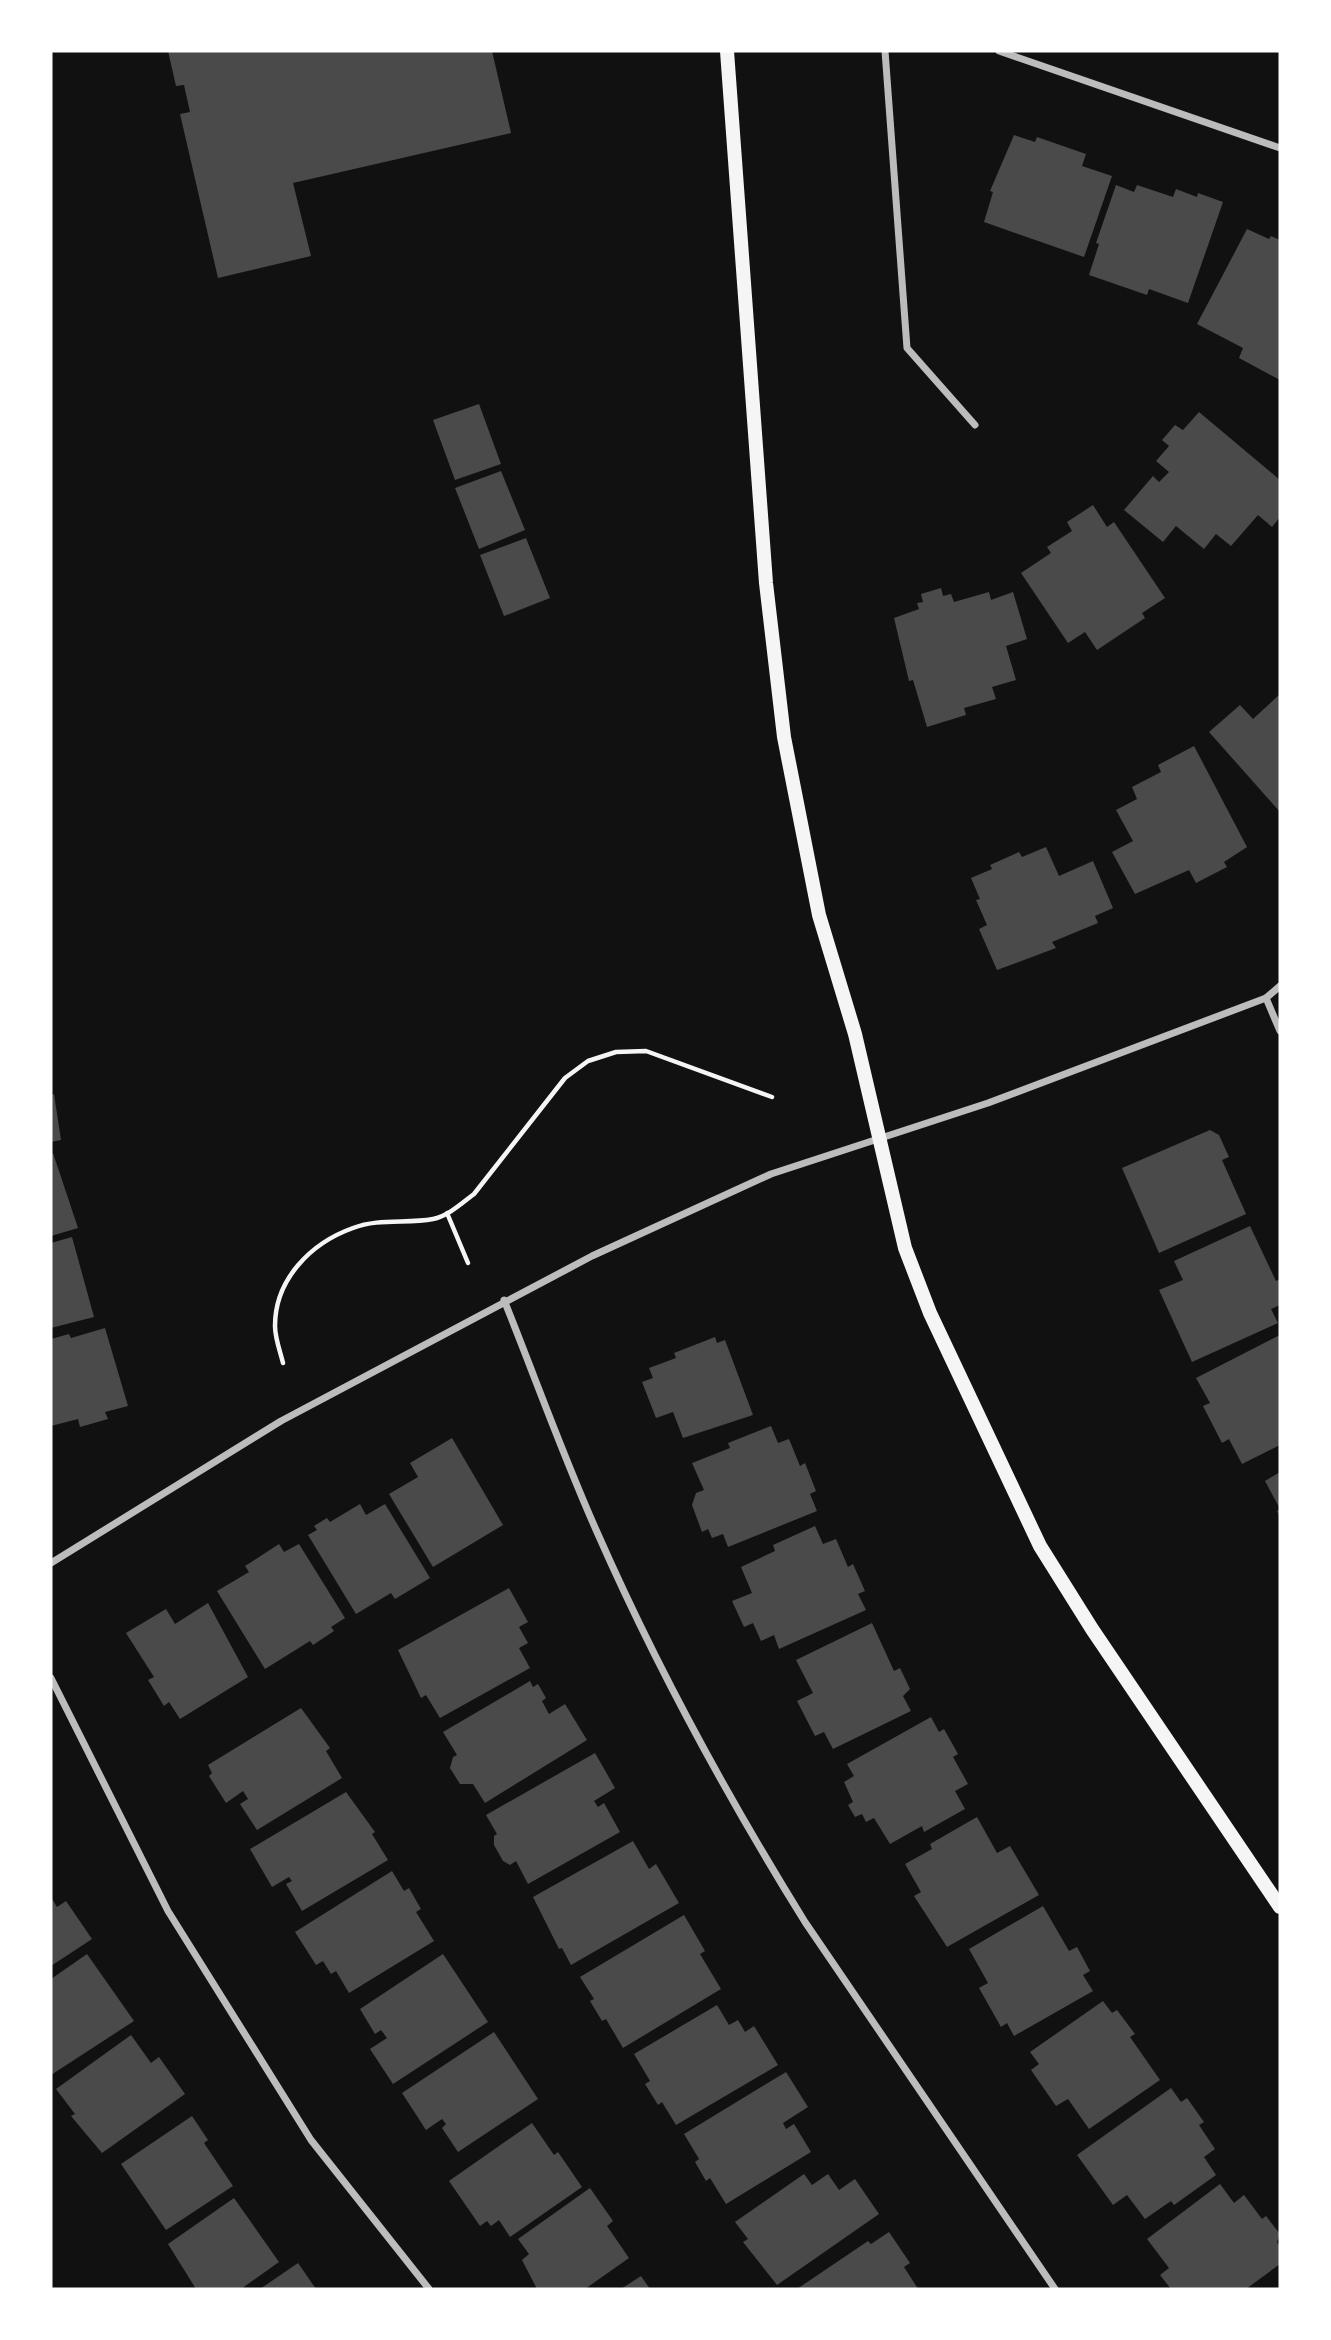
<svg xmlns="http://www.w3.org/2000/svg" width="1331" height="2340" viewBox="0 0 1331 2340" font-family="'Fira Sans Condensed',sans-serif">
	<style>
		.building { fill: #4a4a4a }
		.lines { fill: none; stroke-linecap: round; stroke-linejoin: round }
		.path { stroke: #f5f5f5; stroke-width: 4.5 }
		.minor { stroke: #bcbcbc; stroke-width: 7 }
		.secondary { stroke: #f5f5f5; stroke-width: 14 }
	</style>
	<rect width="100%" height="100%" fill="#111"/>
	<g class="building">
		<path d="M 168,51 L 492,51 L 511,133 L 293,183 L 311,256 L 218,278 L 180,114 L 190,112 L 184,85 L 176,86 Z"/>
		<path d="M 1014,135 L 1035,142 L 1037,137 L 1086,154 L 1082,166 L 1112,176 L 1084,257 L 984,222 L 993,192 L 990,191 Z"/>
		<path d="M 1116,185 L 1134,192 L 1137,185 L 1173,197 L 1176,189 L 1197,197 L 1198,193 L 1223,202 L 1188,303 L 1149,289 L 1147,295 L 1089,275 L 1099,244 L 1096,243 Z"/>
		<path d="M 1247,229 L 1269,239 L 1271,236 L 1280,240 L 1280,380 L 1239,358 L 1243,348 L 1197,324 Z"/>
		<path d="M 479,404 L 501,464 L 455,480 L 433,420 Z"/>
		<path d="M 1199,412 L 1280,480 L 1280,517 L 1272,527 L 1258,515 L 1231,546 L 1216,534 L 1204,549 L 1176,526 L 1163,542 L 1124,510 L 1153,476 L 1159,482 L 1169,472 L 1156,461 L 1169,446 L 1162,440 L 1175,425 L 1183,430 Z"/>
		<path d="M 501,471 L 525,530 L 479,549 L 455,488 Z"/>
		<path d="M 1093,505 L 1107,527 L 1114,522 L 1165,598 L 1142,613 L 1145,618 L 1097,650 L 1085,632 L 1068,643 L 1021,573 L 1051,553 L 1047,547 L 1072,531 L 1067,522 Z"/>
		<path d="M 526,538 L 550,598 L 504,616 L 480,555 Z"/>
		<path d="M 941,588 L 943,596 L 951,594 L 954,602 L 989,592 L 991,600 L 1013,592 L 1027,639 L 1006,646 L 1016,680 L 992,687 L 996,699 L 964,708 L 966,715 L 927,727 L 913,680 L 909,681 L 894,618 L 919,609 L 917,603 L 923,602 L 921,594 Z"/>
		<path d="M 1280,694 L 1280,812 L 1209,732 L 1240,705 L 1253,719 Z"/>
		<path d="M 1194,746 L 1247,847 L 1224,862 L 1227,867 L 1196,883 L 1189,870 L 1135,894 L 1112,852 L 1133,841 L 1116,810 L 1137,799 L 1132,787 L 1161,772 L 1158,765 Z"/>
		<path d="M 1046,847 L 1059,876 L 1093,861 L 1113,908 L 1095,916 L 1098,923 L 1052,942 L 1056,948 L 997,970 L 979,929 L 987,925 L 976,900 L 980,899 L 971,878 L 992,869 L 990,865 L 1019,852 L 1022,857 Z"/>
		<path d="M 54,1094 L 61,1140 L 51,1142 L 51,1095 Z"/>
		<path d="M 1210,1130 L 1219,1135 L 1229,1157 L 1222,1160 L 1246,1214 L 1159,1253 L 1122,1168 Z"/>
		<path d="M 53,1153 L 78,1228 L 51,1236 L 51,1154 Z"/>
		<path d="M 1250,1226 L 1276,1281 L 1280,1279 L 1280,1305 L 1271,1309 L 1278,1323 L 1192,1362 L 1159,1290 L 1183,1280 L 1174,1261 Z"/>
		<path d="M 72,1237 L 94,1317 L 51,1328 L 51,1243 Z"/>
		<path d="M 105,1328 L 128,1406 L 105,1412 L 108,1419 L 80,1427 L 78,1419 L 51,1426 L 51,1339 L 69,1334 L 71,1338 Z"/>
		<path d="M 1280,1335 L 1280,1445 L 1242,1464 L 1229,1439 L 1222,1443 L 1203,1406 L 1210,1403 L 1196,1378 Z"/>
		<path d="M 715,1337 L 717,1343 L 725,1340 L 753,1415 L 683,1438 L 673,1412 L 656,1418 L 642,1382 L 653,1378 L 649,1368 L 676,1358 L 674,1353 Z"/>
		<path d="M 771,1426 L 778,1443 L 789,1439 L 800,1466 L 805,1463 L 816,1491 L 810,1494 L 817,1511 L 728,1547 L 723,1534 L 712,1538 L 708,1529 L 702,1532 L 692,1505 L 696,1493 L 704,1490 L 692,1463 L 730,1448 L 728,1443 Z"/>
		<path d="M 452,1438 L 503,1525 L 433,1567 L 389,1494 L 418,1477 L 410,1463 Z"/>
		<path d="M 1280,1472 L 1280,1517 L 1277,1511 L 1280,1509 L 1265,1481 Z"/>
		<path d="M 360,1504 L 366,1515 L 385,1504 L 430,1578 L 395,1599 L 391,1593 L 356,1614 L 308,1535 L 317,1530 L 314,1526 L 327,1518 L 330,1522 Z"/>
		<path d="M 815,1526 L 823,1544 L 836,1539 L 848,1567 L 853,1564 L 865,1591 L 858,1594 L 866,1610 L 779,1649 L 774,1635 L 761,1641 L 753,1623 L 744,1627 L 732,1601 L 752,1593 L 741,1567 L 775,1551 L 773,1545 Z"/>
		<path d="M 279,1544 L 284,1552 L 299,1544 L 345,1618 L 331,1627 L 334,1631 L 313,1645 L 310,1641 L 265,1669 L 217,1591 L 249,1572 L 245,1566 Z"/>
		<path d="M 509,1588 L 528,1622 L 519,1627 L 528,1643 L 519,1648 L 530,1668 L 440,1718 L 426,1695 L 421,1698 L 398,1650 Z"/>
		<path d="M 208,1603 L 248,1677 L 180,1719 L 169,1702 L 164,1706 L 148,1680 L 154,1677 L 126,1633 L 166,1609 L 175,1624 Z"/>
		<path d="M 872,1623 L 894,1671 L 900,1668 L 910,1689 L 903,1696 L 911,1711 L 833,1749 L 824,1732 L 815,1736 L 797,1701 L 813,1693 L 796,1660 Z"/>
		<path d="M 530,1681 L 533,1687 L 538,1684 L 546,1698 L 542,1701 L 549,1714 L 565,1704 L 587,1740 L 485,1803 L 473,1784 L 460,1784 L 450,1768 L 453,1757 L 457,1755 L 443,1732 Z"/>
		<path d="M 301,1708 L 330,1748 L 326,1751 L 342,1778 L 257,1830 L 240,1804 L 248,1799 L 243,1791 L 226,1803 L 209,1776 L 212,1773 L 208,1765 Z"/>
		<path d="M 931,1717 L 939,1732 L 944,1729 L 958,1754 L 953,1757 L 968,1784 L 955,1791 L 965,1809 L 924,1832 L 922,1826 L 890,1844 L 874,1818 L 866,1822 L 862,1814 L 855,1817 L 848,1805 L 853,1802 L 844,1782 L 854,1776 L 847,1764 Z"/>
		<path d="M 595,1753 L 615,1788 L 594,1801 L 598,1807 L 604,1803 L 620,1832 L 528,1884 L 516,1861 L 510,1865 L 503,1861 L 494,1845 L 494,1836 L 497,1834 L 486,1815 Z"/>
		<path d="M 346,1792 L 375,1832 L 372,1834 L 388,1860 L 302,1911 L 286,1884 L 292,1881 L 289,1877 L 272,1887 L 250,1849 Z"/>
		<path d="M 977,1817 L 997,1853 L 1010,1846 L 1039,1895 L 947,1947 L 914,1896 L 921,1892 L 905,1864 L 932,1849 L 930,1844 Z"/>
		<path d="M 633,1841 L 649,1869 L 656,1864 L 679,1903 L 571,1965 L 562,1948 L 559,1949 L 533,1897 Z"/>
		<path d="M 392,1871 L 404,1891 L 409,1888 L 421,1909 L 416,1912 L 434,1941 L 349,1993 L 336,1971 L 331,1974 L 323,1961 L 316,1965 L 295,1932 Z"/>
		<path d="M 51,1897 L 57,1907 L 66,1901 L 92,1939 L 51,1966 Z"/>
		<path d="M 1043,1906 L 1069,1951 L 1077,1947 L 1090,1971 L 1083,1975 L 1093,1991 L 1014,2036 L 1007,2023 L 1001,2027 L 979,1988 L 988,1983 L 969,1949 Z"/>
		<path d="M 684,1915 L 705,1951 L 700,1954 L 721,1989 L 623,2048 L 606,2019 L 602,2021 L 590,2001 L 594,1999 L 580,1977 Z"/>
		<path d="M 87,1954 L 134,2021 L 51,2075 L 51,1979 Z"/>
		<path d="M 443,1954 L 488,2022 L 393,2084 L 370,2049 L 387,2038 L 381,2030 L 375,2034 L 360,2009 Z"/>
		<path d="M 1103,2001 L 1112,2013 L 1117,2010 L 1135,2034 L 1130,2037 L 1160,2080 L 1089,2129 L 1068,2099 L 1056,2106 L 1031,2070 L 1039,2064 L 1030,2052 Z"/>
		<path d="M 717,2005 L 729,2025 L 738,2020 L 745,2032 L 754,2026 L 778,2065 L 676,2125 L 662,2102 L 658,2105 L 645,2084 L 650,2081 L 634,2054 Z"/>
		<path d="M 494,2032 L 538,2099 L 458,2152 L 442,2128 L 446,2124 L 442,2119 L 426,2130 L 402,2093 Z"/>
		<path d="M 131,2035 L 151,2063 L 159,2057 L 185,2094 L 102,2153 L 71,2116 L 75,2114 L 56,2089 Z"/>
		<path d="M 786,2072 L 808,2107 L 783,2123 L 786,2129 L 794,2124 L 811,2152 L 726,2204 L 710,2178 L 706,2181 L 695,2162 L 699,2159 L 684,2134 Z"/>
		<path d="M 1171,2088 L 1181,2102 L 1187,2098 L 1204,2122 L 1199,2125 L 1215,2149 L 1204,2157 L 1216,2175 L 1174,2205 L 1171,2201 L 1145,2219 L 1127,2195 L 1113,2205 L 1077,2155 Z"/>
		<path d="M 192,2116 L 208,2140 L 204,2143 L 233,2186 L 166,2230 L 121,2164 Z"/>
		<path d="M 532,2123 L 554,2155 L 558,2152 L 582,2187 L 510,2237 L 499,2220 L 491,2226 L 487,2221 L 480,2226 L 449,2181 Z"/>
		<path d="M 804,2174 L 812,2185 L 828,2174 L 839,2190 L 855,2179 L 879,2214 L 777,2285 L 743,2242 L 748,2239 L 735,2222 Z"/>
		<path d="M 1220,2184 L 1234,2203 L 1244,2195 L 1262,2219 L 1266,2216 L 1280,2234 L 1277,2242 L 1280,2247 L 1280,2264 L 1246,2289 L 1171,2289 L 1160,2275 L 1169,2268 L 1147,2239 Z"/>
		<path d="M 590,2188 L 613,2221 L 607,2226 L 629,2258 L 585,2289 L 537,2289 L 522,2260 L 529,2254 L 518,2239 Z"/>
		<path d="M 234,2198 L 279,2262 L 241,2289 L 196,2289 L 168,2244 Z"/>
		<path d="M 889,2232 L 910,2263 L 904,2267 L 918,2289 L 797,2289 L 868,2241 L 871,2244 Z"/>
		<path d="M 298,2263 L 316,2289 L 260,2289 Z"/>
		<path d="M 641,2276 L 650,2289 L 621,2289 Z"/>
	</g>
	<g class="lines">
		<g class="path">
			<path d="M 447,1213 L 468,1263"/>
			<path d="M 283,1363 C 280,1351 275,1338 275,1326 C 275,1279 311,1243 353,1228 C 379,1218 407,1224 433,1219 C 448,1216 462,1203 474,1194 L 565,1078 L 588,1061 L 616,1052 L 646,1051 L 772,1097"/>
		</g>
		<g class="minor">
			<path d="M 885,51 L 907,348 L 975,425"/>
			<path d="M 999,51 L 1280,148"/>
			<path d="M 1266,998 L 1280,1031"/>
			<path d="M 504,1300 C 535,1377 563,1456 597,1532 C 656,1666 728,1798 805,1922 L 1055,2289"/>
			<path d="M 51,1563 L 281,1421 L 592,1256 L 771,1174 L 988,1103 L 1266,998 L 1280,986"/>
			<path d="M 51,1678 L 168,1911 L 311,2140 L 429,2289"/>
		</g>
		<path class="secondary" d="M 727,51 L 766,583 L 784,737 L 819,915 L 855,1034 L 905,1248 L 930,1313 L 1040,1546 L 1092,1629 L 1280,1907"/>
	</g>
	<rect width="1331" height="2340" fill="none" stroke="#ffffff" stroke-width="105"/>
</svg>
